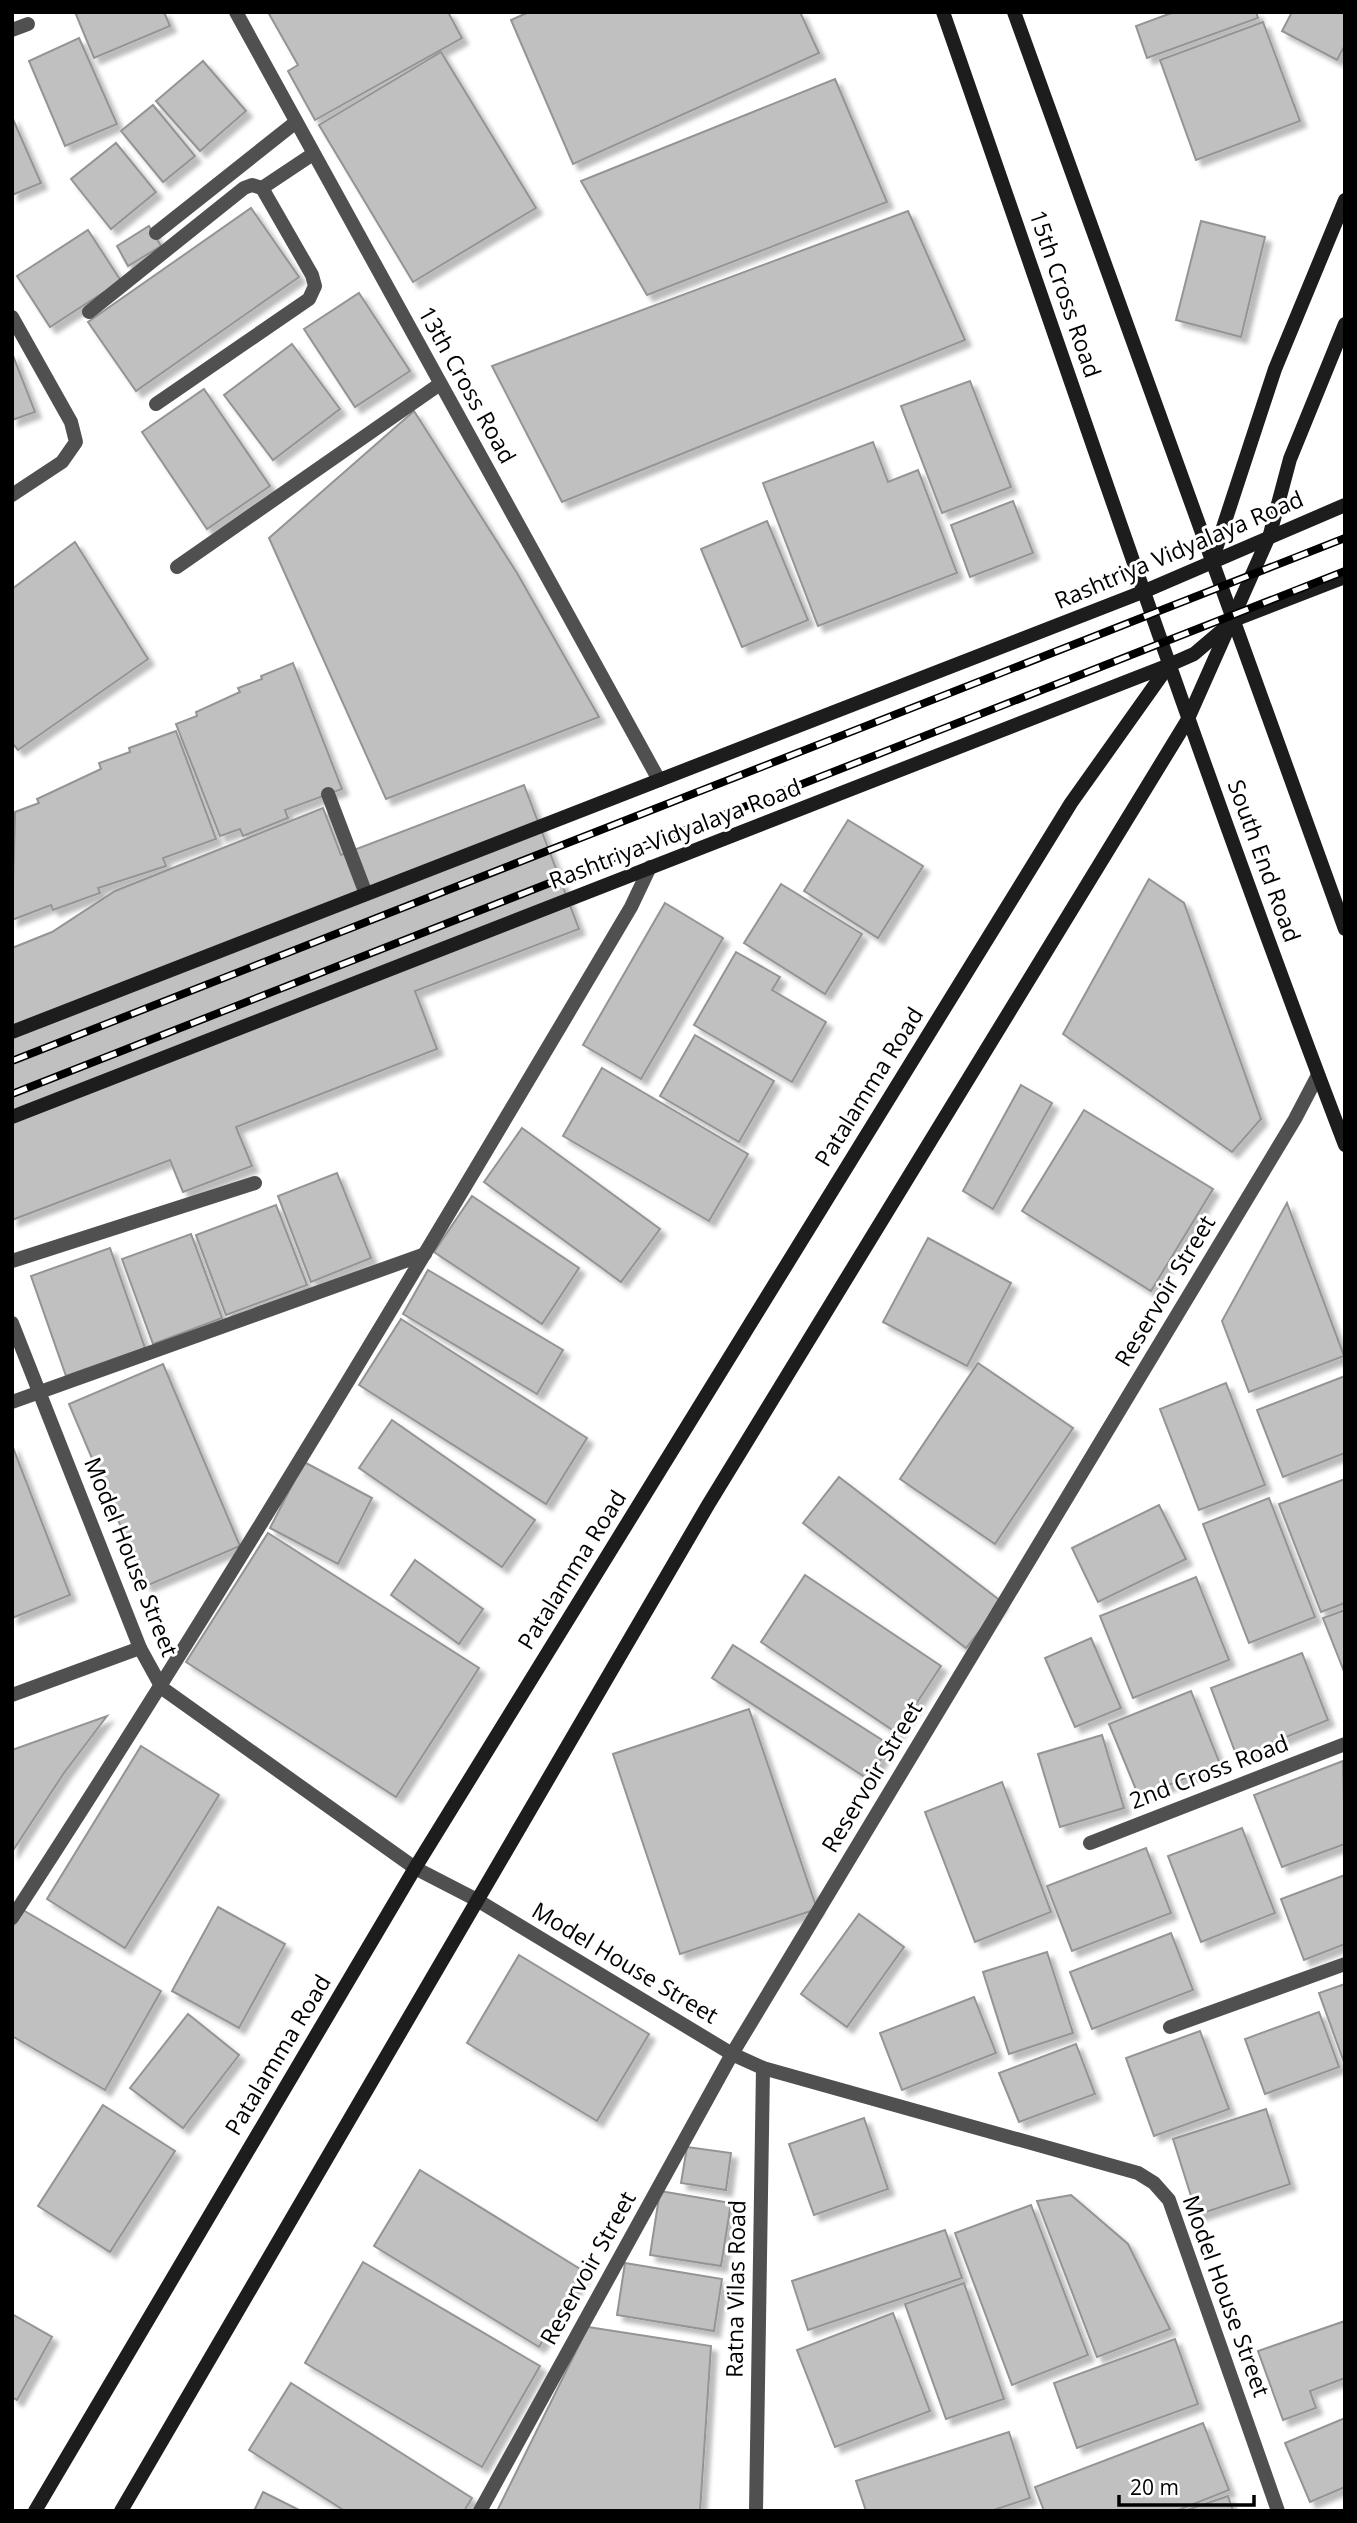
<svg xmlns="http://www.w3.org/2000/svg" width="1357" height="2523" viewBox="0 0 1357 2523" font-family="'Open Sans',sans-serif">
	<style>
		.building { fill: #c0c0c0; stroke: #949494; stroke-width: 2; filter: url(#shadow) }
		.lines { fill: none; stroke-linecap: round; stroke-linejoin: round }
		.service { stroke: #505050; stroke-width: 14 }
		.minor { stroke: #505050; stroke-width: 14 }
		.secondary { stroke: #1d1d1d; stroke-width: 14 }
		.rail-casing { stroke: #000; stroke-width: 8 }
		.rail { stroke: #fff; stroke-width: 5; stroke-dasharray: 16; stroke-linecap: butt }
		.labels { text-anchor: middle; stroke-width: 6; stroke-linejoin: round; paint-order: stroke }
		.street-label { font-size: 23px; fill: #000; stroke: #fff }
	</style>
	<defs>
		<filter id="shadow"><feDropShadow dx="6" dy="6" stdDeviation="2" flood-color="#0004"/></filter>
	</defs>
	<rect width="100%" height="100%" fill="#fff"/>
	<g class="building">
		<path d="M 75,12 L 164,12 L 170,26 L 94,58 Z"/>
		<path d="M 268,12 L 448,12 L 462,38 L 315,120 L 288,71 L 298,65 Z"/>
		<path d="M 529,12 L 800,12 L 819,53 L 573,164 L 511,20 Z"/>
		<path d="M 1174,12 L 1256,12 L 1258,18 L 1147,58 L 1136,26 Z"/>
		<path d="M 1292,12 L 1345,12 L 1345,45 L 1337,60 L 1282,31 Z"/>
		<path d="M 1263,22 L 1300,121 L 1196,160 L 1160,60 Z"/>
		<path d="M 79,38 L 117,124 L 65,146 L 29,61 Z"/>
		<path d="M 441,52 L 536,208 L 413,282 L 319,125 Z"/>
		<path d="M 203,61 L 246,111 L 200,151 L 156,101 Z"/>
		<path d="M 835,79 L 887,202 L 647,295 L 581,181 Z"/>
		<path d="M 153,105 L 195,156 L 163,182 L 121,131 Z"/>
		<path d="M 12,117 L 41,183 L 12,195 Z"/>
		<path d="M 116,143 L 156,192 L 111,229 L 71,179 Z"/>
		<path d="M 251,208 L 299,277 L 136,391 L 88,322 Z"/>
		<path d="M 908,211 L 965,340 L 562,502 L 492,366 Z"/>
		<path d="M 1201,221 L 1265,237 L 1241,337 L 1176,320 Z"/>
		<path d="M 149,226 L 161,246 L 128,266 L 117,246 Z"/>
		<path d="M 88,230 L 121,281 L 50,327 L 17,276 Z"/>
		<path d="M 359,293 L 410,371 L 355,407 L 304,329 Z"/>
		<path d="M 292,344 L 340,409 L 273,460 L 224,395 Z"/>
		<path d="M 12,353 L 35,412 L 12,420 Z"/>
		<path d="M 970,381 L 1011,487 L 942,513 L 901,406 Z"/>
		<path d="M 204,389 L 270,486 L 207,529 L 142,432 Z"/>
		<path d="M 414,411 L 517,573 L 599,717 L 386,799 L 269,538 Z"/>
		<path d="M 873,442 L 888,482 L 918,470 L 957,573 L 818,626 L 763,483 Z"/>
		<path d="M 1013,501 L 1033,553 L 970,577 L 951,525 Z"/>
		<path d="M 767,521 L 808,620 L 742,647 L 701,549 Z"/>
		<path d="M 75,542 L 148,659 L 18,750 L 12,743 L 12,589 Z"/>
		<path d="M 293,663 L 342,789 L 285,810 L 288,818 L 243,836 L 240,829 L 220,836 L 176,724 L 197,716 L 196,712 L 240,692 L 238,688 L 262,679 L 261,676 Z"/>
		<path d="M 176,731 L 216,839 L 163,858 L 166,866 L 98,888 L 100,893 L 53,910 L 51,905 L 12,920 L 15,812 L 39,803 L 37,799 L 101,769 L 99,763 L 130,752 L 129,748 Z"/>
		<path d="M 524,785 L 579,929 L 415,991 L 437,1049 L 236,1127 L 252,1166 L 183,1192 L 170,1160 L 12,1220 L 12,948 L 52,932 L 115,891 L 323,808 L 341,855 Z"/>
		<path d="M 848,820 L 923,866 L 878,938 L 804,891 Z"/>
		<path d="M 1149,879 L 1184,903 L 1261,1119 L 1232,1152 L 1063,1034 Z"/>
		<path d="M 781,884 L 862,934 L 825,994 L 744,943 Z"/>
		<path d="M 665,903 L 723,938 L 641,1079 L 583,1045 Z"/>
		<path d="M 736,952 L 780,977 L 772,990 L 826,1022 L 792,1082 L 694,1025 Z"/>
		<path d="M 695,1035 L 774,1081 L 739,1142 L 660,1096 Z"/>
		<path d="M 602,1068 L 748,1154 L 709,1221 L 563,1136 Z"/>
		<path d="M 1021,1085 L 1052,1103 L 993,1209 L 963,1191 Z"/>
		<path d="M 1084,1110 L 1213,1189 L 1151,1291 L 1022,1211 Z"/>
		<path d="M 522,1128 L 660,1229 L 621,1282 L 484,1182 Z"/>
		<path d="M 337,1173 L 371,1258 L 311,1282 L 278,1196 Z"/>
		<path d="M 472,1196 L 579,1268 L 542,1324 L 434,1252 Z"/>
		<path d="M 1287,1203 L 1344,1356 L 1249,1392 L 1222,1321 Z"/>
		<path d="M 276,1205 L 307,1285 L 226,1315 L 196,1235 Z"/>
		<path d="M 191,1234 L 222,1318 L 153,1344 L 122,1259 Z"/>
		<path d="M 928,1238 L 1011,1283 L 967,1366 L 883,1322 Z"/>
		<path d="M 110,1248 L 145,1348 L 66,1376 L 31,1276 Z"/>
		<path d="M 428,1270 L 563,1350 L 537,1394 L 403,1314 Z"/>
		<path d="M 401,1319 L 587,1438 L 546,1504 L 359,1385 Z"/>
		<path d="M 978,1363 L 1073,1428 L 995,1544 L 900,1479 Z"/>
		<path d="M 163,1364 L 240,1546 L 146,1586 L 69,1404 Z"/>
		<path d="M 1345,1376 L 1345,1453 L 1283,1477 L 1257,1410 Z"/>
		<path d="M 1226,1383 L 1265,1485 L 1199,1510 L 1160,1409 Z"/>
		<path d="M 392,1420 L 535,1520 L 502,1567 L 359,1468 Z"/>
		<path d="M 12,1445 L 70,1595 L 12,1618 Z"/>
		<path d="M 304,1462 L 372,1498 L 338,1564 L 270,1528 Z"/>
		<path d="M 839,1477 L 1002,1602 L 966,1648 L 803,1523 Z"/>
		<path d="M 1345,1479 L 1345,1603 L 1321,1612 L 1279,1504 Z"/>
		<path d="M 1269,1498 L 1315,1617 L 1249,1643 L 1203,1524 Z"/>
		<path d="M 1159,1505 L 1186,1559 L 1098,1602 L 1072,1548 Z"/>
		<path d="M 268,1533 L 479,1668 L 396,1797 L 186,1662 Z"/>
		<path d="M 415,1560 L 483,1609 L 459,1644 L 391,1595 Z"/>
		<path d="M 805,1575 L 941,1666 L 897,1733 L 761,1642 Z"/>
		<path d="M 1196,1577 L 1229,1660 L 1133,1698 L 1100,1616 Z"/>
		<path d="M 1345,1610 L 1345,1674 L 1323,1618 Z"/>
		<path d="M 1091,1638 L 1121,1708 L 1075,1727 L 1045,1658 Z"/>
		<path d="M 733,1645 L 890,1745 L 868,1779 L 712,1678 Z"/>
		<path d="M 1302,1653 L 1328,1720 L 1237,1757 L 1211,1688 Z"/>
		<path d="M 1191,1691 L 1220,1764 L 1139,1797 L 1109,1724 Z"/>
		<path d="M 749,1709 L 817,1909 L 680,1954 L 613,1754 Z"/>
		<path d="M 107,1716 L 64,1773 L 12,1852 L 12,1750 Z"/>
		<path d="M 1102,1735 L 1124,1808 L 1060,1827 L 1038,1754 Z"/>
		<path d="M 141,1746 L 219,1795 L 125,1948 L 47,1899 Z"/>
		<path d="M 1343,1761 L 1345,1844 L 1282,1867 L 1254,1795 Z"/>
		<path d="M 1002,1782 L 1051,1912 L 975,1942 L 925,1812 Z"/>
		<path d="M 1242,1828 L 1275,1913 L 1201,1942 L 1168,1856 Z"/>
		<path d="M 1146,1848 L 1171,1913 L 1072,1951 L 1047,1886 Z"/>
		<path d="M 1345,1875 L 1345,1944 L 1304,1960 L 1281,1899 Z"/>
		<path d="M 218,1907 L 285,1944 L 239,2028 L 172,1991 Z"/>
		<path d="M 23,1910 L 161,1991 L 105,2090 L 12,2036 L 12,1928 Z"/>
		<path d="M 859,1914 L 904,1947 L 847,2027 L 801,1994 Z"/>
		<path d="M 1171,1933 L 1193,1990 L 1092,2029 L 1070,1972 Z"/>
		<path d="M 1047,1952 L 1073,2033 L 1009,2054 L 983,1972 Z"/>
		<path d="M 519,1955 L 649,2034 L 597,2121 L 467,2043 Z"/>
		<path d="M 1345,1984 L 1345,2065 L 1319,1993 Z"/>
		<path d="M 974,1997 L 996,2053 L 902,2090 L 880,2033 Z"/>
		<path d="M 1319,2012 L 1339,2067 L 1265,2094 L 1245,2039 Z"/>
		<path d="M 188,2014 L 239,2055 L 183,2128 L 130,2088 Z"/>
		<path d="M 1200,2031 L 1229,2109 L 1154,2136 L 1126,2058 Z"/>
		<path d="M 1076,2044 L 1095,2094 L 1019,2122 L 999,2073 Z"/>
		<path d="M 103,2105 L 175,2151 L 110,2252 L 38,2206 Z"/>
		<path d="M 1266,2109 L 1290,2184 L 1197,2215 L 1173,2139 Z"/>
		<path d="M 864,2118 L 888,2189 L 814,2215 L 789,2144 Z"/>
		<path d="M 687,2147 L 731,2153 L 726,2190 L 681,2183 Z"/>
		<path d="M 420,2170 L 585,2272 L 539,2347 L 374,2246 Z"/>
		<path d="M 660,2191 L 731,2203 L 721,2266 L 650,2255 Z"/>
		<path d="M 1071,2195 L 1128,2244 L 1170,2329 L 1097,2357 L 1037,2201 Z"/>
		<path d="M 1031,2205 L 1088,2355 L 1012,2385 L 955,2233 Z"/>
		<path d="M 945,2230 L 962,2278 L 808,2330 L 792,2281 Z"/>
		<path d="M 363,2262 L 540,2366 L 482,2467 L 305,2363 Z"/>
		<path d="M 625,2263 L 722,2279 L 714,2331 L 617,2315 Z"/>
		<path d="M 964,2283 L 1004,2399 L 946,2419 L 905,2304 Z"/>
		<path d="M 893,2313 L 930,2411 L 835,2447 L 797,2350 Z"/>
		<path d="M 12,2314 L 52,2337 L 17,2400 L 12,2397 Z"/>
		<path d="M 1345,2321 L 1345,2378 L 1310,2391 L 1316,2408 L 1283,2420 L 1258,2351 Z"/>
		<path d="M 588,2327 L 711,2346 L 700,2511 L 497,2511 Z"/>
		<path d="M 1175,2339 L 1198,2404 L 1077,2448 L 1054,2383 Z"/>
		<path d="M 291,2383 L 472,2498 L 464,2511 L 345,2511 L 249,2450 Z"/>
		<path d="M 1345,2418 L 1345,2487 L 1310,2502 L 1285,2443 Z"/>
		<path d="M 1203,2423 L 1229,2490 L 1176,2511 L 1044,2511 L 1035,2487 Z"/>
		<path d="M 1009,2432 L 1030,2498 L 991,2511 L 866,2511 L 856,2481 Z"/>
		<path d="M 263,2492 L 301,2511 L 254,2511 Z"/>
		<path d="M 1228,2496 L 1233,2511 L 1184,2511 Z"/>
	</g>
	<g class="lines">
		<g class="service">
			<path d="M 262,188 L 313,154"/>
			<path d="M 89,312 L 244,188 L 252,185 L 262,188 L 312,275 L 315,286 L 309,299 L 156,404"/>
			<path d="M 12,317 L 71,422 L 76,442 L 62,462 L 12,495"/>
			<path d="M 177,567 L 440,384"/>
			<path d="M 328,794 L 366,894"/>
		</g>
		<g class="minor">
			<path d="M 236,12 L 659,780"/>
			<path d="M 12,30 L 28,24"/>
			<path d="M 156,233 L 296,122"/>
			<path d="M 12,1261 L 255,1183"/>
			<path d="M 12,1323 L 140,1648 L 162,1688 L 415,1868 L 477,1900 L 732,2054 L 763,2068 L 1138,2173 L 1154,2183 L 1169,2200 L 1278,2511"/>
			<path d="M 12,1402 L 425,1254"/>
			<path d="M 12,1695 L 140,1648"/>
			<path d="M 1090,1843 L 1345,1744"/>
			<path d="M 12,1918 C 228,1586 430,1247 631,907 L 650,867"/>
			<path d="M 1170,2027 L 1345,1964"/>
			<path d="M 480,2511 L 732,2054 L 1295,1119 L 1318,1075"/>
			<path d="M 756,2511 L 763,2068"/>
		</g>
		<g class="secondary">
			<path d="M 943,12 C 1075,391 1202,771 1345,1145"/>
			<path d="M 1014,12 L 1345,929"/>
			<path d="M 1212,561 L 1275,369 L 1345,200"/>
			<path d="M 12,1032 L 1145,591 L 1345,505"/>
			<path d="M 12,1117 L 1169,665 L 1194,654 L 1234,620 L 1345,577"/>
			<path d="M 35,2511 L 415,1868 L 1071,803 L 1169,665"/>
			<path d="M 121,2511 L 708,1505 L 1187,721 L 1270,534 L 1290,459 L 1345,324"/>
		</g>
		<defs>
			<g id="rail">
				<path d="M 12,1061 L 1345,538"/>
				<path d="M 12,1094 L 1345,571"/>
			</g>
		</defs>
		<use href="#rail" class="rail-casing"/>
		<use href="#rail" class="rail"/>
	</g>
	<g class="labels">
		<g class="street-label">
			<text transform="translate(1065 294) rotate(71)" y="8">15th Cross Road</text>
			<text transform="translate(467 385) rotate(61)" y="8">13th Cross Road</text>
			<text transform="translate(1179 550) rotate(-23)" y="8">Rashtriya Vidyalaya Road</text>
			<text transform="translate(675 834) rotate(-21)" y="8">Rashtriya Vidyalaya Road</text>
			<text transform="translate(1264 861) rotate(70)" y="8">South End Road</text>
			<text transform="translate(869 1087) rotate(-58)" y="8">Patalamma Road</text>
			<text transform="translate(1165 1291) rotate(-59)" y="8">Reservoir Street</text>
			<text transform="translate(131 1557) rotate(68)" y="8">Model House Street</text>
			<text transform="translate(572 1570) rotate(-58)" y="8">Patalamma Road</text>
			<text transform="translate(1209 1772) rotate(-21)" y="8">2nd Cross Road</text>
			<text transform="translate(872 1777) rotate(-59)" y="8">Reservoir Street</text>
			<text transform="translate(625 1963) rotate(31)" y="8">Model House Street</text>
			<text transform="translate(278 2055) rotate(-59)" y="8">Patalamma Road</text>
			<text transform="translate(588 2268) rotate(-61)" y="8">Reservoir Street</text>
			<text transform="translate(736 2289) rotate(-89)" y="8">Ratna Vilas Road</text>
			<text transform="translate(1226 2296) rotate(70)" y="8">Model House Street</text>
		</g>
	</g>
	<rect width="1357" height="2523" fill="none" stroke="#000000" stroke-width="28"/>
	<path d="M1119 2495v10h135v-10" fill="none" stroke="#000000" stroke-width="3.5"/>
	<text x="1130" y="2495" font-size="21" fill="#000000" stroke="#ffffff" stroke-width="5" paint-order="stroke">20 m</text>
</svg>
